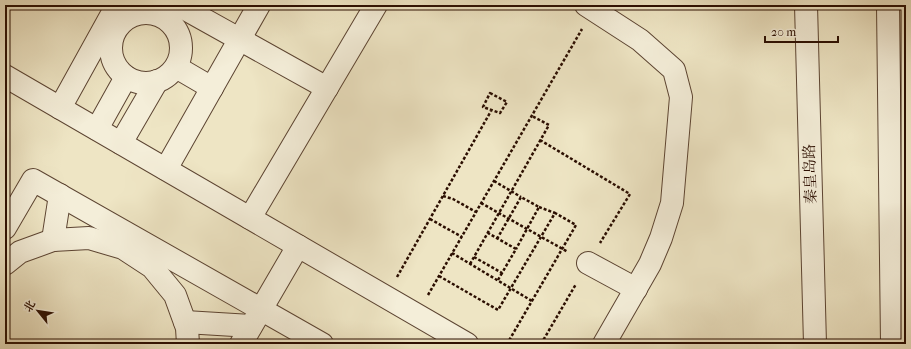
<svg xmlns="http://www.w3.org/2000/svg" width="911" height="349" viewBox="0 0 911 349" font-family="'IM FELL French Canon','Noto Serif SC',serif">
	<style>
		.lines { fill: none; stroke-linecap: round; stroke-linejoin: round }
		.minor-casing { stroke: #5c4432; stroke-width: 24 }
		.tertiary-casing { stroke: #5c4432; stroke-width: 24 }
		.path { stroke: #2b0e01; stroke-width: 2.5; stroke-dasharray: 3 2; stroke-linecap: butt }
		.minor { stroke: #f4eed9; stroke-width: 22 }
		.tertiary { stroke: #f4eed9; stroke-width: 22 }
		.labels { text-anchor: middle; stroke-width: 3.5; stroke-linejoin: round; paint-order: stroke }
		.street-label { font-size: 15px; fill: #2b0e01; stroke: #f4eed9 }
	</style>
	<rect width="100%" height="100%" fill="#eee5c4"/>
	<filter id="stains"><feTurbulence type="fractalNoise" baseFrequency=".005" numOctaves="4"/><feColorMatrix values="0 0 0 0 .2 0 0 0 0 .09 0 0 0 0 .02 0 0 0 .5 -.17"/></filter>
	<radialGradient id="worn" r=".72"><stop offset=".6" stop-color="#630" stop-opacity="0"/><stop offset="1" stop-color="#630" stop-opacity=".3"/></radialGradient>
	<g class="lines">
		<defs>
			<g id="minor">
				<path d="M 178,5 L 327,88"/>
				<path d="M 586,5 L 640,40 L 674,70 L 681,97 L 672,203 L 661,238 L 650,264 L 604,344"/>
				<circle cx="146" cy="48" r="35"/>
				<path d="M 176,67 L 212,88"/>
				<path d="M 5,76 L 467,344"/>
				<path d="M 60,108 L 117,5"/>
				<path d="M 97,129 L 126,77"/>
				<path d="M 121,143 L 157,81"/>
				<path d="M 166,169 L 259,5"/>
				<path d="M 250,218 L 376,5"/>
				<path d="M 5,228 L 33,180 L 322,344"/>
				<path d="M 53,240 L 60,195"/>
				<path d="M 588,263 L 636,289"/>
				<path d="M 5,264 L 20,252 L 53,240 L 89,238 L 123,248 L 152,267 L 175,295 L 187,328 L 188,344"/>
				<path d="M 185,322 L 251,326"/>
				<path d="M 241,344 L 298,246"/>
			</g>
			<g id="tertiary">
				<path d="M 806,5 L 815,344"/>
				<path d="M 888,5 L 892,344"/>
			</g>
		</defs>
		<use href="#minor" class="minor-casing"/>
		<use href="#tertiary" class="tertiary-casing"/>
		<g class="path">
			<path d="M 490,93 L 507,102 L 500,113 L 483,107 Z"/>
			<path d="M 540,140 L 630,194 L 600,243"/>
			<path d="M 494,181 L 521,197"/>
			<path d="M 443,196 L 453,199 L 476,212"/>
			<path d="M 481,203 L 568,252"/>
			<path d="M 539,207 L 555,213"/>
			<path d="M 430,219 L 462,237"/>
			<path d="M 497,239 L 521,197 L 539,207 L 516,249"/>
			<path d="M 452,253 L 532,301"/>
			<path d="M 474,257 L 502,273 L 516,249 L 488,233"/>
			<path d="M 470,264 L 549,125 L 532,116"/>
			<path d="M 439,276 L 498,310 L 555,213 L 576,225 L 507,344"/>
			<path d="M 397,277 L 491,111"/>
			<path d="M 498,280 L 502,273"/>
			<path d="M 428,295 L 582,29"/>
			<path d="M 541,344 L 576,284"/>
		</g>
		<use href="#minor" class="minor"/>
		<use href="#tertiary" class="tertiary"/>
	</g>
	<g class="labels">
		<g class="street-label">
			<text transform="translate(810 174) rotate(-92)" y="5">秦皇岛路</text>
		</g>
	</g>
	<rect width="911" height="349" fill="none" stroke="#eee5c4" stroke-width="20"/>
	<rect x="6" y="6" width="899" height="337" fill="none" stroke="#2b0e01" stroke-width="2"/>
	<rect x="10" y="10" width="891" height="329" fill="none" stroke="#2b0e01"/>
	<g transform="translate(38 311) rotate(300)" stroke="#f4eed9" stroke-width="3" paint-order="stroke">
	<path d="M0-3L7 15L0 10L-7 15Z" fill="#2b0e01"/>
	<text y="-6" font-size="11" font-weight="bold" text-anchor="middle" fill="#2b0e01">北</text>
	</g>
	<path d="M765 36v6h73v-6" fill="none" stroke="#2b0e01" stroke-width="2"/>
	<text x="771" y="36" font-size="12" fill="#2b0e01" stroke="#f4eed9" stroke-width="3" paint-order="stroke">20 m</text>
	<rect width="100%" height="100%" filter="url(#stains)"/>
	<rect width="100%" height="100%" fill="url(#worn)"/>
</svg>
